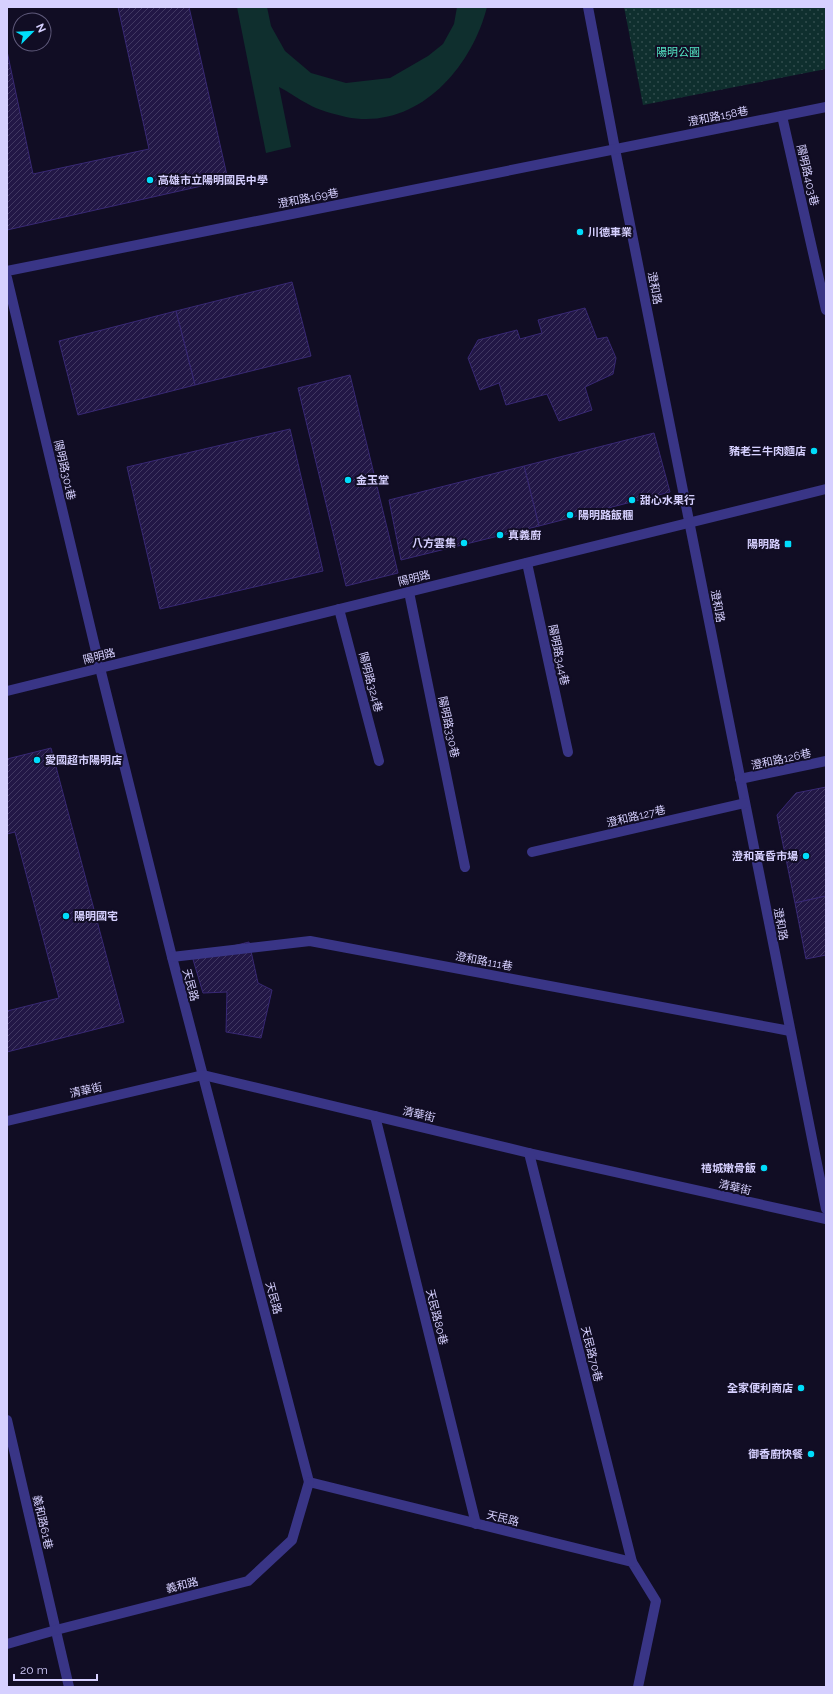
<svg xmlns="http://www.w3.org/2000/svg" width="833" height="1694" viewBox="0 0 833 1694" font-family="Raleway,'Noto Sans TC',sans-serif">
	<style>
		.grass { fill: #0f2f2e }
		.park { fill: url(#park-dots) }
		.building { fill: url(#building-hatch); stroke: #382874 }
		.lines { fill: none; stroke-linecap: round; stroke-linejoin: round }
		.minor { stroke: #393586; stroke-width: 10 }
		.poi-dot { fill: #00ddfb; stroke: #110d24; stroke-width: 1.5 }
		.labels { text-anchor: middle; stroke-width: 4; stroke-linejoin: round; paint-order: stroke }
		.park-label { font-size: 11px; fill: #54e7c5; stroke: #110d24 }
		.street-label { font-size: 11px; fill: #d6d0ff; stroke: #110d24 }
		.poi-label { font-size: 11px; font-weight: bold; fill: #d6d0ff; stroke: #110d24; text-anchor: start }
	</style>
	<defs>
		<pattern id="park-dots" width="8" height="8" patternUnits="userSpaceOnUse"><rect width="8" height="8" fill="#0f2f2e"/><path d="M2 2h.1M6 6h.1" fill="none" stroke="#314c4d" stroke-width="1.8" stroke-linecap="round"/></pattern>
		<pattern id="building-hatch" width="6" height="6" patternUnits="userSpaceOnUse"><rect width="6" height="6" fill="#221746"/><path d="M-1 1l2-2M0 6l6-6M5 7l2-2" fill="none" stroke="#413862"/></pattern>
	</defs>
	<rect width="100%" height="100%" fill="#110d24"/>
	<path class="grass" d="M 237,7 L 267,7 L 271,26 L 285,51 L 311,73 L 346,83 L 390,78 L 428,56 L 443,44 L 454,24 L 457,7 L 487,7 C 471,70 416,131 346,117 C 334,114 318,110 308,104 C 298,99 289,92 279,87 L 291,147 L 266,153 Z"/>
	<path class="park" d="M 624,7 L 826,7 L 826,69 L 643,105 Z"/>
	<g class="building">
		<path d="M 118,7 L 189,7 L 228,180 L 7,230 L 7,51 L 33,174 L 149,149 Z"/>
		<path d="M 292,282 L 311,356 L 195,385 L 176,311 Z"/>
		<path d="M 585,308 L 597,339 L 607,337 L 616,358 L 613,374 L 585,387 L 592,410 L 559,421 L 547,394 L 506,405 L 499,383 L 480,390 L 468,358 L 478,340 L 517,330 L 520,339 L 542,333 L 538,320 Z"/>
		<path d="M 176,311 L 195,385 L 78,415 L 59,341 Z"/>
		<path d="M 350,375 L 398,573 L 346,586 L 298,388 Z"/>
		<path d="M 290,429 L 323,571 L 160,609 L 127,467 Z"/>
		<path d="M 654,433 L 670,492 L 539,526 L 524,466 Z"/>
		<path d="M 524,466 L 539,526 L 401,560 L 389,500 Z"/>
		<path d="M 51,748 L 124,1022 L 7,1052 L 7,1011 L 59,998 L 15,832 L 7,834 L 7,759 Z"/>
		<path d="M 826,787 L 826,896 L 795,903 L 777,815 L 796,793 Z"/>
		<path d="M 826,896 L 826,955 L 806,959 L 795,903 Z"/>
		<path d="M 249,942 L 258,983 L 272,990 L 261,1038 L 226,1032 L 227,992 L 203,993 L 192,956 Z"/>
	</g>
	<g class="lines">
		<g class="minor">
			<path d="M 588,7 L 615,149 L 826,1209"/>
			<path d="M 782,116 L 826,310"/>
			<path d="M 7,271 L 826,107"/>
			<path d="M 7,278 L 100,668 L 172,957 L 309,1482 L 632,1562 L 656,1601 L 638,1687"/>
			<path d="M 527,563 L 568,752"/>
			<path d="M 409,592 L 465,867"/>
			<path d="M 339,609 L 379,761"/>
			<path d="M 7,691 L 826,489"/>
			<path d="M 740,779 L 826,761"/>
			<path d="M 532,852 L 745,803"/>
			<path d="M 172,957 L 310,941 L 790,1031"/>
			<path d="M 375,1116 L 476,1524"/>
			<path d="M 7,1121 L 203,1075 L 529,1153 L 826,1219"/>
			<path d="M 529,1153 L 632,1562"/>
			<path d="M 7,1420 L 69,1687"/>
			<path d="M 7,1644 L 56,1630 L 248,1581 L 292,1540 L 309,1482"/>
		</g>
	</g>
	<g class="poi-dot">
		<circle cx="150" cy="180" r="4"/>
		<circle cx="580" cy="232" r="4"/>
		<circle cx="814" cy="451" r="4"/>
		<circle cx="348" cy="480" r="4"/>
		<circle cx="632" cy="500" r="4"/>
		<circle cx="570" cy="515" r="4"/>
		<circle cx="500" cy="535" r="4"/>
		<circle cx="464" cy="543" r="4"/>
		<rect x="784" y="540" width="8" height="8" rx="2"/>
		<circle cx="37" cy="760" r="4"/>
		<circle cx="806" cy="856" r="4"/>
		<circle cx="66" cy="916" r="4"/>
		<circle cx="764" cy="1168" r="4"/>
		<circle cx="801" cy="1388" r="4"/>
		<circle cx="811" cy="1454" r="4"/>
	</g>
	<g class="labels">
		<g class="park-label">
			<text x="678" y="56">陽明公園</text>
		</g>
		<g class="street-label">
			<text transform="translate(718 116) rotate(-11)" y="4">澄和路158巷</text>
			<text transform="translate(808 175) rotate(77)" y="4">陽明路403巷</text>
			<text transform="translate(308 198) rotate(-11)" y="4">澄和路169巷</text>
			<text transform="translate(655 288) rotate(79)" y="4">澄和路</text>
			<text transform="translate(65 470) rotate(77)" y="4">陽明路301巷</text>
			<text transform="translate(414 578) rotate(-14)" y="4">陽明路</text>
			<text transform="translate(718 606) rotate(79)" y="4">澄和路</text>
			<text transform="translate(559 655) rotate(78)" y="4">陽明路344巷</text>
			<text transform="translate(99 656) rotate(-14)" y="4">陽明路</text>
			<text transform="translate(371 682) rotate(75)" y="4">陽明路324巷</text>
			<text transform="translate(449 727) rotate(78)" y="4">陽明路330巷</text>
			<text transform="translate(781 759) rotate(-12)" y="4">澄和路126巷</text>
			<text transform="translate(636 816) rotate(-13)" y="4">澄和路127巷</text>
			<text transform="translate(781 924) rotate(79)" y="4">澄和路</text>
			<text transform="translate(484 961) rotate(11)" y="4">澄和路111巷</text>
			<text transform="translate(191 985) rotate(75)" y="4">天民路</text>
			<text transform="translate(86 1090) rotate(-13)" y="4">清華街</text>
			<text transform="translate(419 1114) rotate(13)" y="4">清華街</text>
			<text transform="translate(735 1187) rotate(13)" y="4">清華街</text>
			<text transform="translate(274 1298) rotate(75)" y="4">天民路</text>
			<text transform="translate(437 1317) rotate(76)" y="4">天民路80巷</text>
			<text transform="translate(592 1354) rotate(76)" y="4">天民路70巷</text>
			<text transform="translate(503 1518) rotate(14)" y="4">天民路</text>
			<text transform="translate(43 1522) rotate(77)" y="4">義和路61巷</text>
			<text transform="translate(182 1585) rotate(-14)" y="4">義和路</text>
		</g>
		<g class="poi-label">
			<text x="158" y="184">高雄市立陽明國民中學</text>
			<text x="588" y="236">川德車業</text>
			<text x="806" y="455" text-anchor="end">豬老三牛肉麵店</text>
			<text x="356" y="484">金玉堂</text>
			<text x="640" y="504">甜心水果行</text>
			<text x="578" y="519">陽明路飯糰</text>
			<text x="508" y="539">真義廚</text>
			<text x="456" y="547" text-anchor="end">八方雲集</text>
			<text x="780" y="548" text-anchor="end">陽明路</text>
			<text x="45" y="764">愛國超市陽明店</text>
			<text x="798" y="860" text-anchor="end">澄和黃昏市場</text>
			<text x="74" y="920">陽明國宅</text>
			<text x="756" y="1172" text-anchor="end">禧城嫩骨飯</text>
			<text x="793" y="1392" text-anchor="end">全家便利商店</text>
			<text x="803" y="1458" text-anchor="end">御香廚快餐</text>
		</g>
	</g>
	<rect width="833" height="1694" fill="none" stroke="#d6d0ff" stroke-width="16"/>
	<g transform="translate(32 32) rotate(66)"><circle r="19" fill="#110d24" stroke="#605b7c"/>
	<path d="M0-3L7 15L0 10L-7 15Z" fill="#00ddfb"/>
	<text y="-6" font-size="11" font-weight="bold" text-anchor="middle" fill="#d6d0ff">N</text>
	</g>
	<path d="M14 1674v6h83v-6" fill="none" stroke="#d6d0ff" stroke-width="2"/>
	<text x="20" y="1674" font-size="12" fill="#d6d0ff" stroke="#110d24" stroke-width="3" paint-order="stroke">20 m</text>
</svg>
